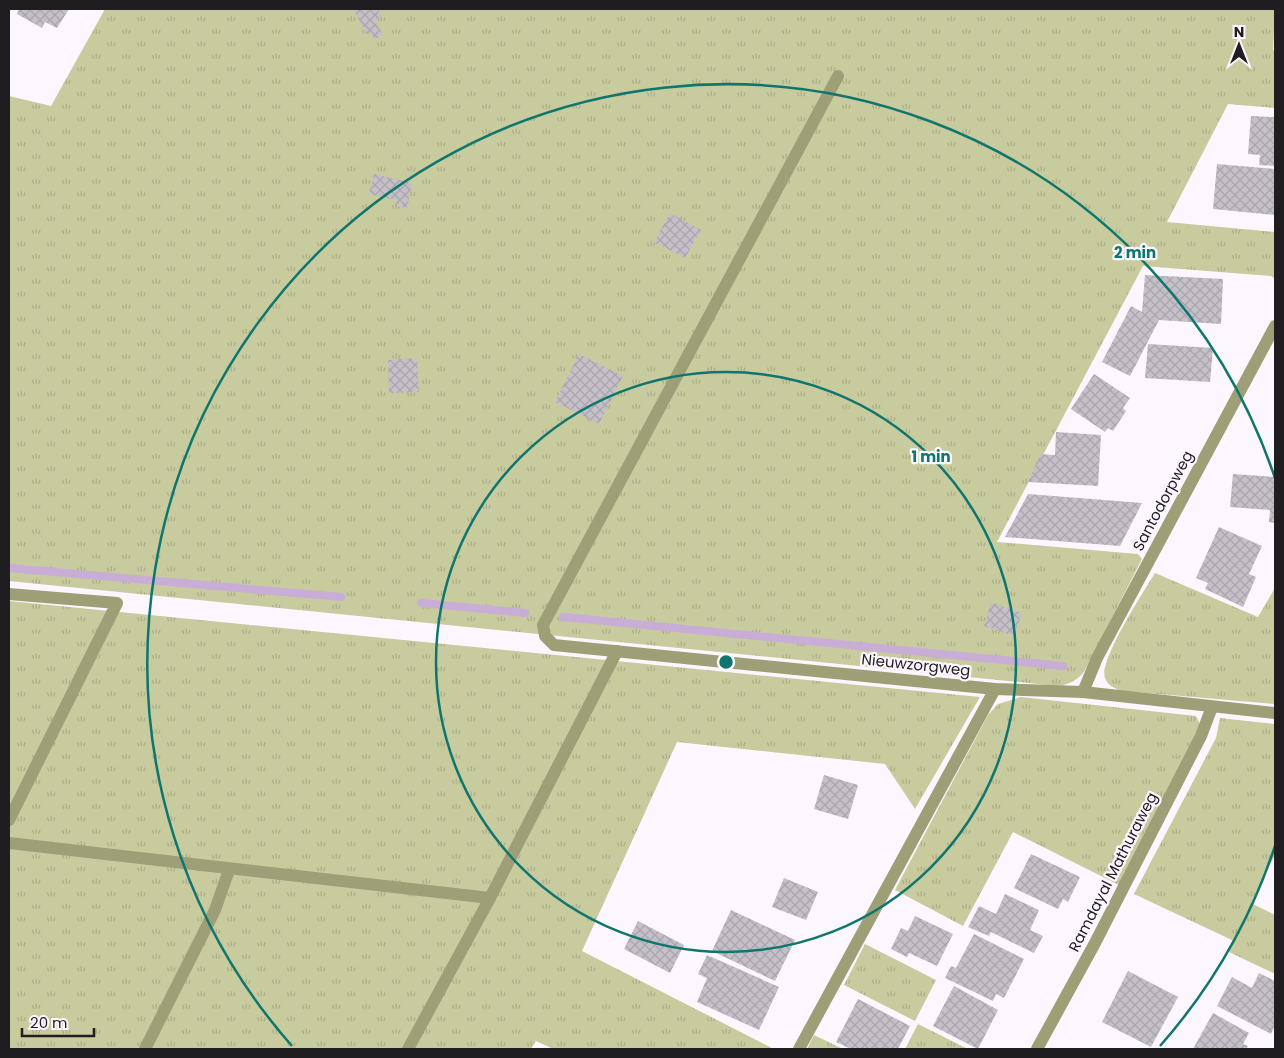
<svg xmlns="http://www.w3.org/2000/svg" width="1284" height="1058" viewBox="0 0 1284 1058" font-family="Poppins,sans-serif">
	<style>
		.grass { fill: url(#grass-tufts) }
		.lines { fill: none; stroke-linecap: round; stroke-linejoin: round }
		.stream { stroke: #c8add7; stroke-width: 8 }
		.building { fill: url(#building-cross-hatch) }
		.minor { stroke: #9da077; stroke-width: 12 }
		.ring { fill: none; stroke: #0f766e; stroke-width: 2.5 }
		.labels { text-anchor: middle; stroke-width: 4.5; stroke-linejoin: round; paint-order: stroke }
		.street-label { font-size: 15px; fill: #1f1d20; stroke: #fcf7fe }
		.centre { fill: #0f766e; stroke: #fcf7fe; stroke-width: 2.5 }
		.ring-label { font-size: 15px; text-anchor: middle; font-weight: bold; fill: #0f766e; stroke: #fcf7fe; stroke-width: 4.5; stroke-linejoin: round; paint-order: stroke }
	</style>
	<defs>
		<pattern id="grass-tufts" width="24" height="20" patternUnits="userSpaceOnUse" patternTransform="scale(1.25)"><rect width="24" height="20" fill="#c8cb9e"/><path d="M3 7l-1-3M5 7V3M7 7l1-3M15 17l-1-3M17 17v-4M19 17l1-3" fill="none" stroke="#abae88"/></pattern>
		<pattern id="building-cross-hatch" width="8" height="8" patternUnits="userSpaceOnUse" patternTransform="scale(1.25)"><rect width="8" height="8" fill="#c5c0c8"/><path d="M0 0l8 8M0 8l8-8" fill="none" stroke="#a9a5ac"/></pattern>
	</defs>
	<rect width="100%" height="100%" fill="#fcf7fe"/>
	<g class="grass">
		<path d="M 105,9 L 1275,9 L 1273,50 L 1275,51 L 1275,108 L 1228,104 L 1167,222 L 1275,232 L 1275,279 L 1271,276 L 1143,266 L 997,542 L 1138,554 L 1142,559 L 1084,672 C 1076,681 1070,684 1058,686 L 9,581 L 9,96 L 51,106 Z"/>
		<path d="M 1155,573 L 1258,617 L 1275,588 L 1275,704 L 1123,691 C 1115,689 1108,686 1105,678 C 1099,660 1144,591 1155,573 Z"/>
		<path d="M 9,601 L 980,697 L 915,809 L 885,764 L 677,742 L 582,951 L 774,1049 L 553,1049 L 536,1041 L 531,1049 L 9,1049 Z"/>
		<path d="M 1021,697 L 1196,716 L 1202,728 L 1121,886 L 1013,832 L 963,926 L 895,890 L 988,715 L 998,704 Z"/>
		<path d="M 1220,718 L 1275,724 L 1275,855 L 1251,903 L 1275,915 L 1275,974 L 1229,952 L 1234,941 L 1134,894 L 1216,738 Z"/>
		<path d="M 865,944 L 936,980 L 915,1021 L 844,985 Z"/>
		<path d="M 918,1024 L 968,1049 L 905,1049 Z"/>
		<path d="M 814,1035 L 843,1049 L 807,1049 Z"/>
	</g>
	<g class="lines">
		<g class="stream">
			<path d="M 9,568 L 341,597"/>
			<path d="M 421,603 L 525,613"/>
			<path d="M 563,617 L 1063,666"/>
		</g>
	</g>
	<g class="building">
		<path d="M 19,9 L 69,9 L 57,28 L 45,22 L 42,28 L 17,14 Z"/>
		<path d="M 353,9 L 378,9 L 382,16 L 375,21 L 383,35 L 375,40 L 370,32 L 367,34 Z"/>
		<path d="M 1251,116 L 1275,117 L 1275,166 L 1259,165 L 1260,155 L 1248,154 Z"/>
		<path d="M 1217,164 L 1275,169 L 1275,215 L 1213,209 Z"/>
		<path d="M 374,174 L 412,183 L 407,208 L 395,206 L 397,200 L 369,194 Z"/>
		<path d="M 670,213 L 701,230 L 685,258 L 654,242 Z"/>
		<path d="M 1145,275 L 1223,279 L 1221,324 L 1159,320 L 1130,376 L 1102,362 L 1131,306 L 1142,312 Z"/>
		<path d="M 1148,344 L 1213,348 L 1210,382 L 1145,378 Z"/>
		<path d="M 579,354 L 623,376 L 599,424 L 555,402 Z"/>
		<path d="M 417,358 L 419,392 L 389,393 L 388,360 Z"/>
		<path d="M 1094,374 L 1130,398 L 1123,408 L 1126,411 L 1113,431 L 1108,428 L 1105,432 L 1071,409 Z"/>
		<path d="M 1056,432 L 1101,435 L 1098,486 L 1028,482 L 1040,454 L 1055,455 Z"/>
		<path d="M 1233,474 L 1275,477 L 1275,523 L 1269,522 L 1270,510 L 1230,507 Z"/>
		<path d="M 1028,494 L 1142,503 L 1120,546 L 1005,537 Z"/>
		<path d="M 1219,527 L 1262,546 L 1249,574 L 1256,577 L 1243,607 L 1205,589 L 1208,583 L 1196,578 Z"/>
		<path d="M 991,603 L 1022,613 L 1014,636 L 984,626 Z"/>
		<path d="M 824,775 L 858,785 L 848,819 L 814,809 Z"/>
		<path d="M 1031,854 L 1080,877 L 1068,902 L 1063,899 L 1058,909 L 1014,888 Z"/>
		<path d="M 784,878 L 818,892 L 806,920 L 772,907 Z"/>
		<path d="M 1005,894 L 1039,910 L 1030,930 L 1043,936 L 1034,953 L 991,932 L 989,936 L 968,927 L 979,906 L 996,914 Z"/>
		<path d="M 731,910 L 795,940 L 775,981 L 712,951 Z"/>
		<path d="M 915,916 L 953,934 L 937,966 L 909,953 L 907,957 L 891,949 L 901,928 L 908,931 Z"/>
		<path d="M 638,921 L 684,945 L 670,973 L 624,949 Z"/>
		<path d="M 974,934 L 1024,959 L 1004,998 L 996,994 L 993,1001 L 945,978 L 951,966 L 956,968 Z"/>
		<path d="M 707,955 L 779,987 L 759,1030 L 697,1002 L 707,978 L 698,974 Z"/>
		<path d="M 1128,971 L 1178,997 L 1151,1047 L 1102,1022 Z"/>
		<path d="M 1259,973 L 1275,981 L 1275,1025 L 1271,1034 L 1217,1006 L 1232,977 L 1252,988 Z"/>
		<path d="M 954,986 L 998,1010 L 978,1049 L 933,1026 Z"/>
		<path d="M 858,999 L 910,1026 L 898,1049 L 851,1049 L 836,1042 Z"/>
		<path d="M 1213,1013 L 1249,1033 L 1243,1044 L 1248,1046 L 1246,1049 L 1193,1049 Z"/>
	</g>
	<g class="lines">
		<g class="minor">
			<path d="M 838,76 L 543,625 L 545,636 L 554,645 L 995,689 L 1083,692 L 1275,713"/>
			<path d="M 9,594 L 117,603 L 9,820"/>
			<path d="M 1083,692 L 1097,658 L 1275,326"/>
			<path d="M 9,843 L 490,898"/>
			<path d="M 145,1049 L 215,910 L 229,870"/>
			<path d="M 408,1049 L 490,898 L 617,651"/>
			<path d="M 799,1049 L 995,689"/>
			<path d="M 1037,1049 L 1095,943 L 1201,736 L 1212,707"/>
		</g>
	</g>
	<g class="ring">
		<circle cx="726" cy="662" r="290"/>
		<path d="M1275 846A579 579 0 0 1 1160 1046M292 1046A579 579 0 1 1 1275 478"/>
	</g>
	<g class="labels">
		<g class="street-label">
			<text transform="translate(1163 501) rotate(-62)" y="5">Santodorpweg</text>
			<text transform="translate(916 665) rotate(6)" y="5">Nieuwzorgweg</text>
			<text transform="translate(1113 872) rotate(-63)" y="5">Ramdayal Mathuraweg</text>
		</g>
	</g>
	<circle cx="726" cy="662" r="8" class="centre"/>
	<g class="ring-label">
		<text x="1135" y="258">2 min</text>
		<text x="931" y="462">1 min</text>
	</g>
	<rect width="1284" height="1058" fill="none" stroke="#1f1d20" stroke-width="20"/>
	<g transform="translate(1239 45)" stroke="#fcf7fe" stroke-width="4" paint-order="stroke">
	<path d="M0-4L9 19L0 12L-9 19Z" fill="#1f1d20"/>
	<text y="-8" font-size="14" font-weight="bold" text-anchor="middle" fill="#1f1d20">N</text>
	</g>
	<path d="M22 1028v8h72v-8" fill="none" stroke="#1f1d20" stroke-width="2.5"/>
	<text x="30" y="1028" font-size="15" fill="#1f1d20" stroke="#fcf7fe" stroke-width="4" paint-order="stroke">20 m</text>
</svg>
